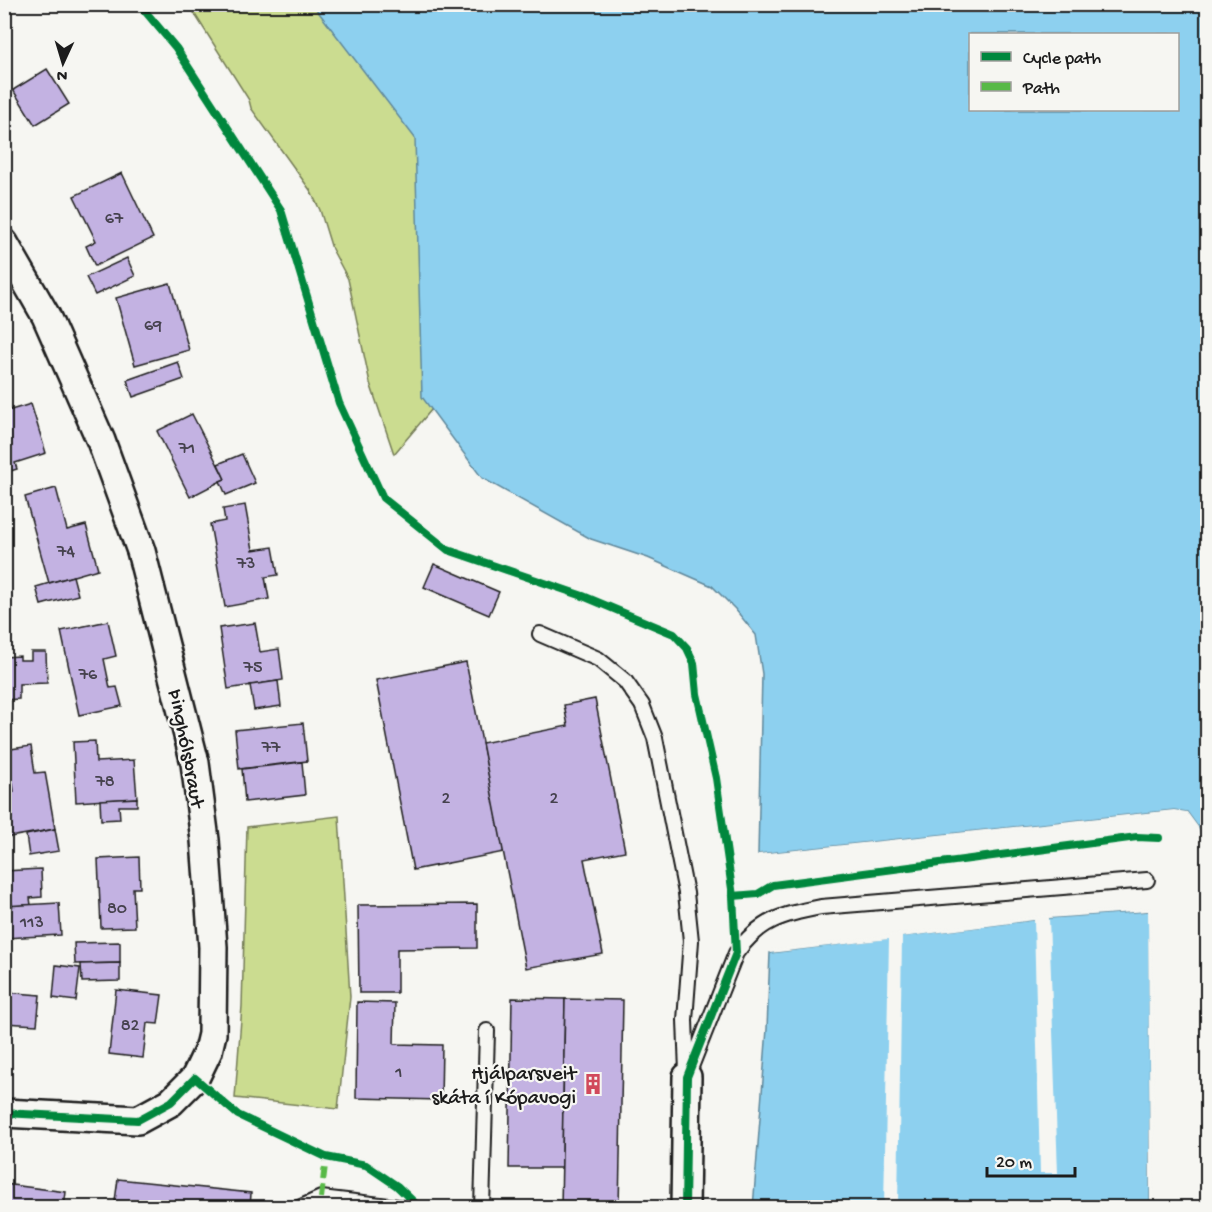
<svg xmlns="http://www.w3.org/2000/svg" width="1212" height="1212" viewBox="0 0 1212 1212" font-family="'Gochi Hand',sans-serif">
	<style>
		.green { fill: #cbdc90; stroke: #747c56; stroke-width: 1.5 }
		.water { fill: #8dd0ef; stroke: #60889b; stroke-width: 1.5; fill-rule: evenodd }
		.pier { fill: #f6f6f2 }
		.building { fill: #c3b2e2; stroke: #1c1c1c; stroke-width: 1.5 }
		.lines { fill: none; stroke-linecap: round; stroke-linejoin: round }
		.lane-casing { stroke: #1c1c1c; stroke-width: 18 }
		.street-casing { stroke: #1c1c1c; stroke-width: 32 }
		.lane { stroke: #f6f6f2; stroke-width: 14 }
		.street { stroke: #f6f6f2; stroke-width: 27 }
		.quiet { stroke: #58b947; stroke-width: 6; stroke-dasharray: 12 6; stroke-linecap: butt }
		.cycleway-casing { stroke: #f6f6f2; stroke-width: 11 }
		.cycleway { stroke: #00873e; stroke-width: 8 }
		.labels { text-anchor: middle; stroke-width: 4.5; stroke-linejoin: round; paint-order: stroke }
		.number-label { font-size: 18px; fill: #46424e }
		.street-label { font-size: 21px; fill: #1c1c1c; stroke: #f6f6f2 }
		.poi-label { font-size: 21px; fill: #1c1c1c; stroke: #f6f6f2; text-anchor: end }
	</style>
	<rect width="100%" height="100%" fill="#f6f6f2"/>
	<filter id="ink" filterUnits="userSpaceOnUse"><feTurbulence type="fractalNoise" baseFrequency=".0167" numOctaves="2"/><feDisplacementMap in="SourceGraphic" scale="12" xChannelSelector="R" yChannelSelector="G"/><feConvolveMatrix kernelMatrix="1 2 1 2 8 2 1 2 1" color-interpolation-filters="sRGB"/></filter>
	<g filter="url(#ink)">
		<g class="green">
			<path d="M 189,5 L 773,5 L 394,454 L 370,383 L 348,279 L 332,249 L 320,210 L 310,190 L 251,108 L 249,100 Z"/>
			<path d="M 339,816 L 350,997 L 338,1109 L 235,1098 L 242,1006 L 247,827 Z"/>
		</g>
		<g class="water">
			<path d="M 313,5 L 1207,5 L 1207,856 L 1198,827 L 1187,812 L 1174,810 L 758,854 L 762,674 L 756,635 L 735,609 L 712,586 L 648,558 L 591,539 L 482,478 L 422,397 L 415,138 ZM 970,34 L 1178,34 L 1178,110 L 970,110 Z"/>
			<path d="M 1149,911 L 1150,1207 L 753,1208 L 767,1029 L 770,953 L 1049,918 Z"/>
		</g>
		<g class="pier">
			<path d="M 1174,810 L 1187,812 L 1198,827 L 1208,859 L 1195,829 L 1185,815 L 1174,813 L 758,857 L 758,854 Z"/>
			<path d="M 1150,908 L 1154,1050 L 1153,1208 L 1150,1207 L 1148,911 L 1049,918 L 1058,1173 L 1040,1173 L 1034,920 L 902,937 L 898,1207 L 884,1207 L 889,939 L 770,953 L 770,950 L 1049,915 Z"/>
		</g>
		<g class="building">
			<path d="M 47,69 L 69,104 L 35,125 L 13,90 Z"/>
			<path d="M 122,173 L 153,238 L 95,266 L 86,246 L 96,241 L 74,196 Z"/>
			<path d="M 127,258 L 135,276 L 95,295 L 86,277 Z"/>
			<path d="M 170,283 L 189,350 L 135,365 L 116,298 Z"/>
			<path d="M 178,362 L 184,379 L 133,397 L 127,380 Z"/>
			<path d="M 31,404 L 46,453 L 15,463 L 17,469 L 4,473 L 4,412 Z"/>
			<path d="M 192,414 L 225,479 L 190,497 L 157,431 Z"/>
			<path d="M 242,454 L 255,483 L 226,495 L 220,481 L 225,479 L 218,464 Z"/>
			<path d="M 56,488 L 67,530 L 86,525 L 98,569 L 49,583 L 25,497 Z"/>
			<path d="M 245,505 L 253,550 L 273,547 L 278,575 L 265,577 L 269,599 L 225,607 L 210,524 L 225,521 L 223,509 Z"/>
			<path d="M 434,564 L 499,592 L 489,615 L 424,587 Z"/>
			<path d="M 73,576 L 78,595 L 41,605 L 36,587 Z"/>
			<path d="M 108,621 L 116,656 L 104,659 L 110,688 L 117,687 L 122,706 L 79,715 L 61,631 Z"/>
			<path d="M 255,623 L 260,652 L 279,649 L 283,680 L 228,689 L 219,628 Z"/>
			<path d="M 31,652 L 46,652 L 47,683 L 19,684 L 19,699 L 4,700 L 4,657 L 20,656 L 20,660 L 31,660 Z"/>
			<path d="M 466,662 L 504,852 L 413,870 L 376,680 Z"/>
			<path d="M 278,681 L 281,706 L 254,710 L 250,685 Z"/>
			<path d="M 595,699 L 625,851 L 584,859 L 603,954 L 526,968 L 482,743 L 568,726 L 564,705 Z"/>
			<path d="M 303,723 L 307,761 L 239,769 L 235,730 Z"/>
			<path d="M 95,741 L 96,762 L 134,760 L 137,798 L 76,802 L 73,742 Z"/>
			<path d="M 31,746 L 35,773 L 45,772 L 55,829 L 4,838 L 4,793 L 14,792 L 13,783 L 4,784 L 4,750 Z"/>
			<path d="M 302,762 L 305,795 L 245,802 L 242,769 Z"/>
			<path d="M 137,798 L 137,806 L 119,806 L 120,819 L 101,820 L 100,800 Z"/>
			<path d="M 55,829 L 59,851 L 29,856 L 26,835 Z"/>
			<path d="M 139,857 L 140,888 L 133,888 L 135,927 L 101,928 L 98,859 Z"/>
			<path d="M 41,869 L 42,897 L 30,898 L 31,905 L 12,906 L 11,899 L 4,900 L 4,871 Z"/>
			<path d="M 59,903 L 61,935 L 4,938 L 4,906 Z"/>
			<path d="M 477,904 L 477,948 L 397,949 L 397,993 L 359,993 L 358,905 Z"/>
			<path d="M 120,942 L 120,963 L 75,964 L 74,943 Z"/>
			<path d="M 120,963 L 120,981 L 82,982 L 81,964 Z"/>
			<path d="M 56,965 L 80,968 L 76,1001 L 53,998 Z"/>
			<path d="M 116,990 L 162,995 L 158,1024 L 147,1023 L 143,1058 L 109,1054 Z"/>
			<path d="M 4,992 L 40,995 L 37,1025 L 4,1023 Z"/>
			<path d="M 512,998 L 565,999 L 562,1168 L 509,1168 Z"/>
			<path d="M 565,999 L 623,1000 L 619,1208 L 561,1208 Z"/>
			<path d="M 357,1002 L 395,1003 L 394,1044 L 442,1045 L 441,1100 L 356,1098 Z"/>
			<path d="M 118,1179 L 251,1193 L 250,1208 L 114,1208 Z"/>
			<path d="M 4,1184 L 66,1192 L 64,1208 L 4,1208 Z"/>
		</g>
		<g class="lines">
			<defs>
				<g id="lane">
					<path d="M 540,634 L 598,659 L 625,681 L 642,705 L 655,738 L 686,893 L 691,941 L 685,1020 L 687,1072"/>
					<path d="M 687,1077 L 736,953 C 761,919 782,915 821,907 L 1147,880"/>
					<path d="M 299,1208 L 321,1198 L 406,1208"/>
					<path d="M 482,1208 L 487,1031"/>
				</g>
				<g id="street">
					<path d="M 4,243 L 46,316 L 101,441 L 141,551 L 195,763 L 205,840 L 213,947 L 212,1034 L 208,1051 L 195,1078 L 171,1102 L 138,1120 L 4,1113"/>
					<path d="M 685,1208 L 687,1077"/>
				</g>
			</defs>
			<use href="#lane" class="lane-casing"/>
			<use href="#street" class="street-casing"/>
			<use href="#lane" class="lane"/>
			<use href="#street" class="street"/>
			<path class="quiet" d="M 321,1198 L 326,1157"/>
			<defs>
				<g id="cycleway">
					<path d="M 139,4 L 176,48 L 281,210 L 339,403 L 383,498 L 448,550 L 583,596 L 674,634 L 687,648 L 694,663 L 697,694 L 716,778 L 733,896 L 736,953 L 687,1077 L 685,1208"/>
					<path d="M 733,896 L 758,894 L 773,885 L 1137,837 L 1159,838"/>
					<path d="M 4,1113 L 138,1120 L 171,1102 L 195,1078 L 238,1115 L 326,1157 L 366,1165 L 397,1186 L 420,1208"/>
				</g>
			</defs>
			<use href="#cycleway" class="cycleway-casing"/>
			<use href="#cycleway" class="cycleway"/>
		</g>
	</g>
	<defs>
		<symbol id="building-bare" viewBox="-9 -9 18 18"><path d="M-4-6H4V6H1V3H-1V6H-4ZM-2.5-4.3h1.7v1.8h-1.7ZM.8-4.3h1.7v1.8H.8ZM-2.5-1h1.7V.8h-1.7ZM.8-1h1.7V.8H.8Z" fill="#d1495b" stroke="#f6f6f2" stroke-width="2.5" paint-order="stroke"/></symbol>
	</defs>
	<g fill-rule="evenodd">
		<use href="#building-bare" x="578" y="1069" width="30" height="30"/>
	</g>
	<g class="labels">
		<g class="number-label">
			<text x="114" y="223">67</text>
			<text x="153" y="330">69</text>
			<text x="187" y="453">71</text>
			<text x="66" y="556">74</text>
			<text x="246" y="568">73</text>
			<text x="253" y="672">75</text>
			<text x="88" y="679">76</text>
			<text x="271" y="752">77</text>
			<text x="105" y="786">78</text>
			<text x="446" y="803">2</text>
			<text x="554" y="803">2</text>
			<text x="117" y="913">80</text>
			<text x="32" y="927">113</text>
			<text x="130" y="1030">82</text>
			<text x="399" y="1077">1</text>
		</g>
		<g class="street-label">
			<text transform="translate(188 748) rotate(79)" y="7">Þinghólsbraut</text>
		</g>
		<g class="poi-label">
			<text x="576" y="1079">Hjálparsveit<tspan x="576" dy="24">skáta í Kópavogi</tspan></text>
		</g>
	</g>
	<rect width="1212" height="1212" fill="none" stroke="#f6f6f2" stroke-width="24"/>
	<rect x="12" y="12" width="1188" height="1188" fill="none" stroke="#1c1c1c" stroke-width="2" filter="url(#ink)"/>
	<rect x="969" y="33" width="210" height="78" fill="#f6f6f2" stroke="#9f9f9c" stroke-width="1.5"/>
	<rect x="981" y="52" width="30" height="9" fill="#00873e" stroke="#9f9f9c" stroke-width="1.5"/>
	<text x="1023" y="63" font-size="18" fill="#1c1c1c">Cycle path</text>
	<rect x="981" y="82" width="30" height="9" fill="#58b947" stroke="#9f9f9c" stroke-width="1.5"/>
	<text x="1023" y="93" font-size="18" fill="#1c1c1c">Path</text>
	<g transform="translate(63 63) rotate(184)" stroke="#f6f6f2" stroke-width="4.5" paint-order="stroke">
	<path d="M0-4.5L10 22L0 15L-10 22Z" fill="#1c1c1c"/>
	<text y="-9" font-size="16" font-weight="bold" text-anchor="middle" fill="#1c1c1c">N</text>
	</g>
	<path d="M987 1167v9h88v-9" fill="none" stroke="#1c1c1c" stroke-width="3"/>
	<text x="996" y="1167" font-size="18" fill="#1c1c1c" stroke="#f6f6f2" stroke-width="4.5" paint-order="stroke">20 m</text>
</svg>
